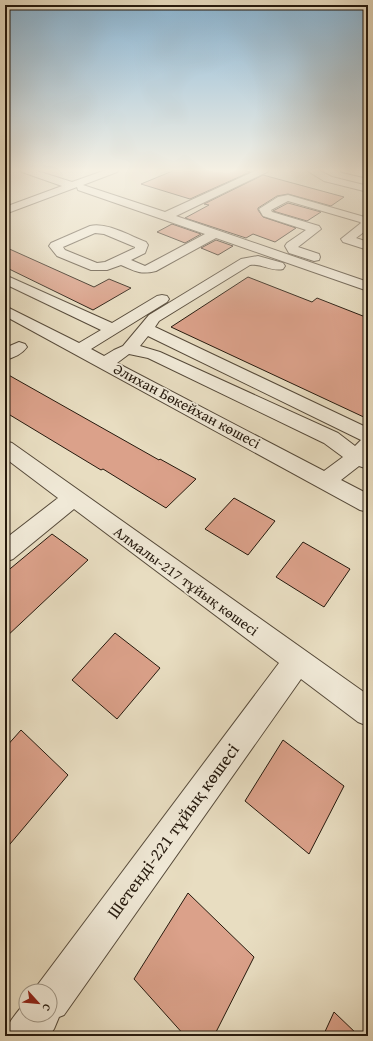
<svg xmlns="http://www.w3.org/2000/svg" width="373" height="1041" viewBox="0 0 373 1041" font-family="'Gentium Book Plus',serif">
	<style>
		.building { fill: #dba18a; stroke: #25190d }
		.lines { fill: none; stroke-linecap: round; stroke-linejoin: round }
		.minor-casing { stroke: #564a3a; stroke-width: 2 }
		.major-casing { stroke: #25190d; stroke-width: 2 }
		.path { stroke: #25190d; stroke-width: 1; stroke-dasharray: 0.5 1; stroke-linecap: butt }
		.minor { fill: #f0e9d7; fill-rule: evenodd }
		.major { fill: #e8ddc1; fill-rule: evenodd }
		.labels { text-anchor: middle; stroke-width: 3.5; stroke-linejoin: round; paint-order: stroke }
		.street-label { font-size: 15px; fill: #25190d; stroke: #f0e9d7 }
		.near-street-label { font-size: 18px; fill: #25190d; stroke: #f0e9d7 }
	</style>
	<rect width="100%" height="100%" fill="#e8ddc1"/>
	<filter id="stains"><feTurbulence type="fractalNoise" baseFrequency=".005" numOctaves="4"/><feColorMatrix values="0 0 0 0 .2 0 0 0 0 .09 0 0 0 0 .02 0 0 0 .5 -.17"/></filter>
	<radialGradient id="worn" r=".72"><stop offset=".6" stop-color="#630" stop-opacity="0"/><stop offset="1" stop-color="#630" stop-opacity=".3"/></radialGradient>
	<g class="building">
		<path d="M 175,170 L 242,170 L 250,172 L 190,199 L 141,184 Z"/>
		<path d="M 263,175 L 344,197 L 331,206 L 288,194 L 277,196 L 258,208 L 258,210 L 263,217 L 296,228 L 275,242 L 253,234 L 246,238 L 185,218 L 209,205 L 204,204 Z"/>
		<path d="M 288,203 L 321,212 L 307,221 L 273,211 Z"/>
		<path d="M 172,224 L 201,234 L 185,243 L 157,232 Z"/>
		<path d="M 216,240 L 233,246 L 218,255 L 201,248 Z"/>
		<path d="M 5,247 L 94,287 L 109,279 L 131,288 L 93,310 L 5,267 Z"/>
		<path d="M 248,277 L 312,302 L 317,298 L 368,318 L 368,419 L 171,327 Z"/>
		<path d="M 5,373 L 159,460 L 160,459 L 196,479 L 166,508 L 103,469 L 101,470 L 5,412 Z"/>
		<path d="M 234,498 L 275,521 L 248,555 L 205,529 Z"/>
		<path d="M 52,534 L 88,560 L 5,638 L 5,573 Z"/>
		<path d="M 303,542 L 350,569 L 324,607 L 276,577 Z"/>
		<path d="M 115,633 L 160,668 L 117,719 L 72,680 Z"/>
		<path d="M 21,730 L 68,775 L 5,850 L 5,748 Z"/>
		<path d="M 283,740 L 344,786 L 309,854 L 245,801 Z"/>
		<path d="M 188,893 L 254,957 L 214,1036 L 185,1036 L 134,979 Z"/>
		<path d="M 334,1012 L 359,1036 L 323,1036 Z"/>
	</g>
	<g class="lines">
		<defs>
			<g id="minor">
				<path d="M 20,170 L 34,170 L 72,182 L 106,170 L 119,170 L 117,172 L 83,185 L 165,212 L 257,170 L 269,170 L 267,172 L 176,216 L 368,282 L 368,291 L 216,238 L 156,271 C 140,275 135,271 121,265 L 107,270 L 91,270 L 57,256 L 49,246 L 51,243 L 90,226 C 107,222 130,236 146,242 L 148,245 L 145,253 L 131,260 L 145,266 L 205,234 L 78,190 L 77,187 L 5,214 L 5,207 L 62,186 L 22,172 ZM 95,233 L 104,234 L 135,247 L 135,248 L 105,262 L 97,263 L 65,250 L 63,247 Z"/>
				<path d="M 306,170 L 318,170 L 332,177 L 368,186 L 368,192 L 324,181 Z"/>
				<path d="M 288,195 L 368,218 L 368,229 L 356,238 L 368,242 L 368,250 L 343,242 L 341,239 L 361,223 L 360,222 L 288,201 L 271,210 L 272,212 L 319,226 L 321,229 L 298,247 L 319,254 L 320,257 L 319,260 L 314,261 L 289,253 L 285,246 L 287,243 L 306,230 L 263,216 L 259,209 L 278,197 Z"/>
				<path d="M 258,256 L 283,263 L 285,266 L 283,269 C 272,272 261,263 250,265 L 159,321 L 155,327 L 368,428 L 368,469 L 359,466 L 341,480 L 368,494 L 368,512 L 360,510 L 5,316 L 5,306 L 79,343 L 101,330 L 5,284 L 5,275 L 112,323 L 157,296 L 162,295 L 167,296 L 169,299 L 167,302 L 91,349 L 104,356 L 114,350 L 123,346 L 149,315 L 241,259 ZM 148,336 L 361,440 L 355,446 L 338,433 L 160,352 L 140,346 ZM 129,354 L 148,358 L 324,443 L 343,457 L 324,471 L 117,363 Z"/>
				<path d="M 19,342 L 25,344 L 27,347 C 22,354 13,358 5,360 L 5,348 Z"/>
				<path d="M 5,441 L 12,443 L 368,695 L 368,726 L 358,722 L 301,679 L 64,1015 L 59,1017 L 54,1029 L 49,1036 L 5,1036 C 7,1022 18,1012 26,1001 L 26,1015 L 50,1015 L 50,991 L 35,991 L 36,987 L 279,663 L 74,509 L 13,559 L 5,562 L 5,539 L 58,498 L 5,458 Z"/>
			</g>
			<path id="major" d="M 340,170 L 357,170 L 368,172 L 368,178 L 342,172 Z"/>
		</defs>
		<use href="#minor" class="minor-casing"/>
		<use href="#major" class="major-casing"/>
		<path class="path" d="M 288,170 L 295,172"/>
		<use href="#minor" class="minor"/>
		<use href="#major" class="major"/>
	</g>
	<linearGradient id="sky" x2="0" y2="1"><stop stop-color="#89b6d6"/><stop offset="0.54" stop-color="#f5f0e3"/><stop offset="1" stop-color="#f5f0e3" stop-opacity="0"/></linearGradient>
	<rect width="373" height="315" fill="url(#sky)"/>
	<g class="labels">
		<g class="street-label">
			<text transform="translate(187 406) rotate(28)" y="5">Әлихан Бөкейхан көшесі</text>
			<text transform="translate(186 581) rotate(36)" y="5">Алмалы-217 тұйық көшесі</text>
		</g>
		<g class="near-street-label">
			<text transform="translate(173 831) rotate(-54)" y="6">Шетенді-221 тұйық көшесі</text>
		</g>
	</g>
	<rect width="373" height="1041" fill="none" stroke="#e8ddc1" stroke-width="20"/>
	<rect x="6" y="6" width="361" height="1029" fill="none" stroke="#25190d" stroke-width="2"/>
	<rect x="10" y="10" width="353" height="1021" fill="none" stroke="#25190d"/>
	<g transform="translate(38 1003) rotate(117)"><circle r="19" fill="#f0e9d7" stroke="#9f9686"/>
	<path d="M0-3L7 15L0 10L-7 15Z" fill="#8f2418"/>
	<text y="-6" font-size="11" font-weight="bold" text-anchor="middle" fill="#25190d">С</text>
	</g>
	<rect width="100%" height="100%" filter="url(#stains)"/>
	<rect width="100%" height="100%" fill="url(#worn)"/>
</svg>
